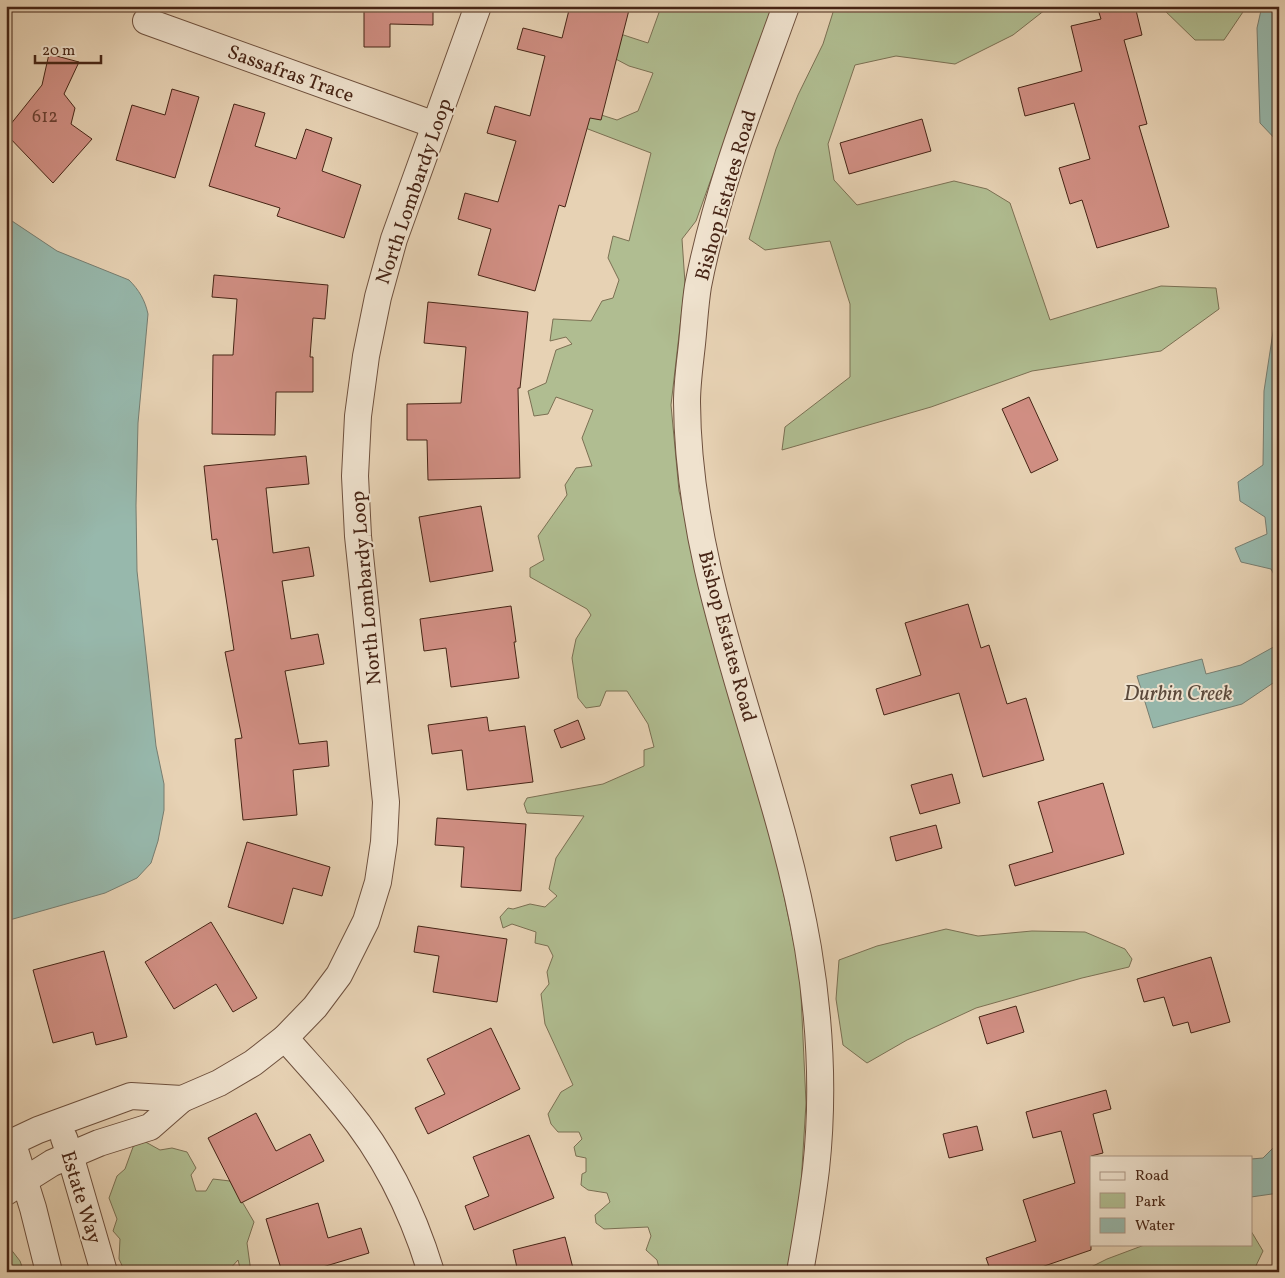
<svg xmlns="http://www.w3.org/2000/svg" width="1285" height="1278" viewBox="0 0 1285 1278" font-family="Vollkorn,serif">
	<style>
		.green { fill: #b0bd91; stroke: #7b7053 }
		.water { fill: #97b8ac; stroke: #777d70 }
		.building { fill: #d18f84; stroke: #462415 }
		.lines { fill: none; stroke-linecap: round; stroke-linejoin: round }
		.minor-casing { stroke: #6e503d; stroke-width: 28 }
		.minor { stroke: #efe2ce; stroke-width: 26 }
		.labels { text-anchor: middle; stroke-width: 4; stroke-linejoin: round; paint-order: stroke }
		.number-label { font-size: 18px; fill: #693f31 }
		.street-label { font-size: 20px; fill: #462415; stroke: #efe2ce }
		.water-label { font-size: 21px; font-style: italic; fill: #5a493b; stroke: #efe2ce }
	</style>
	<rect width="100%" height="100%" fill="#e7d2b4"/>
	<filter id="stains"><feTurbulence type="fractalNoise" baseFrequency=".004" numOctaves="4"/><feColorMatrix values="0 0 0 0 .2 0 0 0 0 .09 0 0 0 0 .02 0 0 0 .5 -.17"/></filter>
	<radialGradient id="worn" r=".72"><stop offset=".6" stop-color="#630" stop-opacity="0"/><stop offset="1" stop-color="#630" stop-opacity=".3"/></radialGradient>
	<g class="green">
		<path d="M 667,6 L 773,6 L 696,221 L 682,239 L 685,283 L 671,405 L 679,491 L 710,624 L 774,847 L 800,973 L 806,1103 L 800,1201 L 789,1272 L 660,1272 L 657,1260 L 646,1250 L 651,1236 L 648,1227 L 604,1229 L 596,1223 L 595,1215 L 610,1202 L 607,1193 L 588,1190 L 581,1185 L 582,1174 L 586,1172 L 586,1158 L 576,1156 L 574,1147 L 582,1139 L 579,1132 L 558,1132 L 551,1124 L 548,1114 L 561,1092 L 573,1085 L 545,1024 L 541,994 L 549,984 L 547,972 L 553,956 L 548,946 L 535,943 L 536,932 L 512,924 L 503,928 L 500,917 L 508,908 L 513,909 L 530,904 L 545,907 L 557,896 L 549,889 L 556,858 L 584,816 L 527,813 L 524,804 L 527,798 L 603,784 L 644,766 L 644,750 L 654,747 L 648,724 L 627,691 L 606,691 L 600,706 L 586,708 L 578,698 L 572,658 L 576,639 L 591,615 L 587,609 L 530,577 L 530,568 L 544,560 L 538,536 L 567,495 L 565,485 L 576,468 L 592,466 L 582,438 L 593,410 L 556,397 L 548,414 L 534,416 L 528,391 L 546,383 L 556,350 L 572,344 L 566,337 L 550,341 L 553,319 L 591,321 L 602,301 L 613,298 L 619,280 L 608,258 L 613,236 L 629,241 L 651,153 L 580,126 L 595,113 L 617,120 L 638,111 L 653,73 L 629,66 L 578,39 L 599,27 L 648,43 L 661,7 Z"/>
		<path d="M 835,6 L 1050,6 L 1013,35 L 955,64 L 896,56 L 855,65 L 828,144 L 834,180 L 857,205 L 954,181 L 987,189 L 1010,203 L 1050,320 L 1161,286 L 1216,288 L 1219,309 L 1161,351 L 1032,371 L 931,407 L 782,450 L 785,427 L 850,377 L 850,304 L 830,241 L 765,250 L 749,239 L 776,149 L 798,95 L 823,44 Z"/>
		<path d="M 1160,6 L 1247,6 L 1224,40 L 1195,40 Z"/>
		<path d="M 946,929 L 978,936 L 1032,931 L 1085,932 L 1125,949 L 1132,959 L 1129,967 L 1082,978 L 976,1008 L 907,1040 L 867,1063 L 843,1045 L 836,999 L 839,960 L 877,946 Z"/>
		<path d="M 142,1140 L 160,1150 L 172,1148 L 187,1152 L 196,1168 L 191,1175 L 196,1191 L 206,1191 L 213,1179 L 230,1181 L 254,1222 L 247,1243 L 251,1272 L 241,1272 L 238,1260 L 228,1271 L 125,1272 L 119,1259 L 120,1239 L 113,1231 L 117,1219 L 109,1198 L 117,1176 L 125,1169 L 133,1147 Z"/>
		<path d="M 1251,1231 L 1263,1251 L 1253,1272 L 1081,1272 L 1107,1259 L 1147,1244 L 1251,1244 Z"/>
		<path d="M 6,1243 L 20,1261 L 24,1272 L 6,1272 Z"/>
	</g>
	<g class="water">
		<path d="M 1262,6 L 1279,6 L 1279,143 L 1260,123 L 1257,28 Z"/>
		<path d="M 6,217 L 57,251 L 129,280 C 139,290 145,300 148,314 L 138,423 L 136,505 L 137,571 L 156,746 L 164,784 L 164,810 L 158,841 L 151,863 L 137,878 L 105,893 L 6,921 Z"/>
		<path d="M 1279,284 L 1279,584 L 1271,569 L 1241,562 L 1235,548 L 1267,534 L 1265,517 L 1240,501 L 1238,482 L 1263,465 L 1264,391 L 1275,319 Z"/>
		<path d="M 1279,644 L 1279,679 L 1242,704 L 1153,728 L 1137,676 L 1202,659 L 1206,674 L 1241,665 Z"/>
		<path d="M 1279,1142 L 1279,1193 L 1251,1197 L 1251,1159 L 1263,1158 Z"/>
	</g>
	<g class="building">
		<path d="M 364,6 L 433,6 L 433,25 L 390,24 L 390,47 L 364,47 Z"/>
		<path d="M 570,6 L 630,6 L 601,120 L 590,118 L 565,207 L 559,205 L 535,291 L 478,275 L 491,229 L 458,219 L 465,193 L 498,202 L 516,141 L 487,133 L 495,106 L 530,116 L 545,56 L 517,49 L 523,28 L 562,38 Z"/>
		<path d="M 1097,6 L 1135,6 L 1142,35 L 1124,40 L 1147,124 L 1139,126 L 1169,227 L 1097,248 L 1082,200 L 1070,204 L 1059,168 L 1090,159 L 1074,103 L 1025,116 L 1018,88 L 1082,71 L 1071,26 L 1101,19 Z"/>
		<path d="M 49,54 L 79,62 L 64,94 L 75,108 L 71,124 L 92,139 L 53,183 L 6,134 L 6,130 L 42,85 Z"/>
		<path d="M 172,89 L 199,97 L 175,178 L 116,160 L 132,105 L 165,115 Z"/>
		<path d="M 234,104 L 265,113 L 255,146 L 296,159 L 306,129 L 332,138 L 322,171 L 361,185 L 344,238 L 277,216 L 280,208 L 209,186 Z"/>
		<path d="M 922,119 L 931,151 L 849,174 L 840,143 Z"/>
		<path d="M 214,275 L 328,285 L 325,319 L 313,318 L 310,357 L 313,357 L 313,392 L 276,392 L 275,435 L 212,434 L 213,355 L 233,355 L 237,299 L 212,297 Z"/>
		<path d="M 428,302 L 528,312 L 520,388 L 518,388 L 520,478 L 428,480 L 427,440 L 407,440 L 407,404 L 461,403 L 466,347 L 424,343 Z"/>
		<path d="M 1029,397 L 1058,460 L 1031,473 L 1002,409 Z"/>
		<path d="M 306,456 L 309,484 L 266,488 L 273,553 L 309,547 L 314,576 L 282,581 L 291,639 L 318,634 L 324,664 L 285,671 L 299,744 L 327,741 L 329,766 L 293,770 L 297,815 L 243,820 L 235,739 L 242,738 L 225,652 L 234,650 L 217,539 L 212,540 L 204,466 Z"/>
		<path d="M 481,506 L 493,571 L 430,582 L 419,517 Z"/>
		<path d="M 968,604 L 981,648 L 989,645 L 1007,704 L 1026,698 L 1044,760 L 983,777 L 959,693 L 884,715 L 876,689 L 921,675 L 905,623 Z"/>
		<path d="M 511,606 L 516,642 L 514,642 L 519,678 L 451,687 L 446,648 L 424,651 L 420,619 Z"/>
		<path d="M 487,717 L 489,731 L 525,726 L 533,782 L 467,790 L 462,750 L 432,754 L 428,725 Z"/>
		<path d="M 578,720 L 585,739 L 561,748 L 554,730 Z"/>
		<path d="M 952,774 L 960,803 L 920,814 L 911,785 Z"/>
		<path d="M 1103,783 L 1124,854 L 1015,886 L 1009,865 L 1053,852 L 1038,802 Z"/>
		<path d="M 437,818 L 526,824 L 521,891 L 461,887 L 464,847 L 435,845 Z"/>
		<path d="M 936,825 L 942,848 L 896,861 L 890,837 Z"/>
		<path d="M 247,842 L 330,867 L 322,896 L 293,888 L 283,924 L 228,907 Z"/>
		<path d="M 211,922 L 257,998 L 233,1012 L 216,984 L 174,1009 L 145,962 Z"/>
		<path d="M 418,926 L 507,939 L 497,1002 L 433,992 L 439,956 L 414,952 Z"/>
		<path d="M 104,951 L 127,1037 L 96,1045 L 93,1032 L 53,1043 L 33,970 Z"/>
		<path d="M 1211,957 L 1230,1022 L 1191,1033 L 1188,1022 L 1173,1026 L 1164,997 L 1144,1002 L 1137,979 Z"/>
		<path d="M 1016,1006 L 1024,1032 L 987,1044 L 979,1017 Z"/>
		<path d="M 491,1028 L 520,1089 L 428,1134 L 415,1108 L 445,1094 L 427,1059 Z"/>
		<path d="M 1106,1090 L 1111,1109 L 1093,1114 L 1103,1153 L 1091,1156 L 1091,1250 L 1027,1272 L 991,1272 L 986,1258 L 1036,1241 L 1023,1200 L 1075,1183 L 1061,1131 L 1033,1138 L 1026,1112 Z"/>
		<path d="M 256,1113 L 276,1151 L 310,1134 L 324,1161 L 241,1203 L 208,1138 Z"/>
		<path d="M 977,1126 L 983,1150 L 949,1158 L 943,1134 Z"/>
		<path d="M 529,1135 L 554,1198 L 474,1230 L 465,1206 L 489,1196 L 473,1157 Z"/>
		<path d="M 318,1203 L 328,1238 L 361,1228 L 369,1253 L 306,1272 L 282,1272 L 266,1219 Z"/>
		<path d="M 565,1237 L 574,1272 L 518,1272 L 513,1250 Z"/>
	</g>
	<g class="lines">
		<defs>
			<g id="minor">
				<path d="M 786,6 C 753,98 717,189 698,286 C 695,305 694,325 692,344 C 690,363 687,383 687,402 C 688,591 777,764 808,948 C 820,1020 824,1096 816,1169 C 812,1203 806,1238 800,1272"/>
				<path d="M 146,21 L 435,125"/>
				<path d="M 285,1038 C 305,1061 326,1083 345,1107 C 385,1155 413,1213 431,1272"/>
				<path d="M 64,1138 L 70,1155 L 104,1272"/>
				<path d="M 12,1141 L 33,1208 L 49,1272"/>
				<path d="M 6,1145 L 38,1130 L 131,1096 L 182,1099"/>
				<path d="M 6,1192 L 52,1163 L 99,1143 L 150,1127 L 182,1099 L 219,1083 L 253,1063 L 285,1038 L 315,1007 L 339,975 L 366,921 L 378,882 L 384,842 L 386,802 L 358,536 L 355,476 L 358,416 L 366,356 L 378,297 L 394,239 L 478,6"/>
			</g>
		</defs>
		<use href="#minor" class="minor-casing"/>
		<use href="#minor" class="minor"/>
	</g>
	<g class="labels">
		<g class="number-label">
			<text x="45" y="122">612</text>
		</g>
		<g class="street-label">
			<text transform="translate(291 73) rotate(20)" y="7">Sassafras Trace</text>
			<text transform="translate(413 191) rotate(-71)" y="7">North Lombardy Loop</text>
			<text transform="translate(725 195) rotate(-74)" y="7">Bishop Estates Road</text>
			<text transform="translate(365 588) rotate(-95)" y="7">North Lombardy Loop</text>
			<text transform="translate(728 636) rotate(75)" y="7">Bishop Estates Road</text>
			<text transform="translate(82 1197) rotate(73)" y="7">Estate Way</text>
		</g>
		<g class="water-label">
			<text x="1178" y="700">Durbin Creek</text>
		</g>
	</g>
	<rect width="1285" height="1278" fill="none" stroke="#e7d2b4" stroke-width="25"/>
	<rect x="8" y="8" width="1270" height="1263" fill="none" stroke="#462415" stroke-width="2.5"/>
	<rect x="12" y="12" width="1260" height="1253" fill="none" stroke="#462415"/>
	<rect x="1090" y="1156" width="162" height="90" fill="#efe2ce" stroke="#ab9684"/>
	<rect x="1100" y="1172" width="25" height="8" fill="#efe2ce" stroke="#ab9684"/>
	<text x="1135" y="1180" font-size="15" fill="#462415">Road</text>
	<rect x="1100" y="1193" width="25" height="15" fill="#b0bd91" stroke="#ab9684"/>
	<text x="1135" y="1206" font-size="15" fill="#462415">Park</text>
	<rect x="1100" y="1218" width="25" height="15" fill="#97b8ac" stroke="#ab9684"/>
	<text x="1135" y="1230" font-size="15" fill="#462415">Water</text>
	<path d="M35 55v8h66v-8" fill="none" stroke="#462415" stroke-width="2.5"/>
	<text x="42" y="55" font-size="15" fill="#462415" stroke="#efe2ce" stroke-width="4" paint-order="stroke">20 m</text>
	<rect width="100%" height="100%" filter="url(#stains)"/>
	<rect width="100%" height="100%" fill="url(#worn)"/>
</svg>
